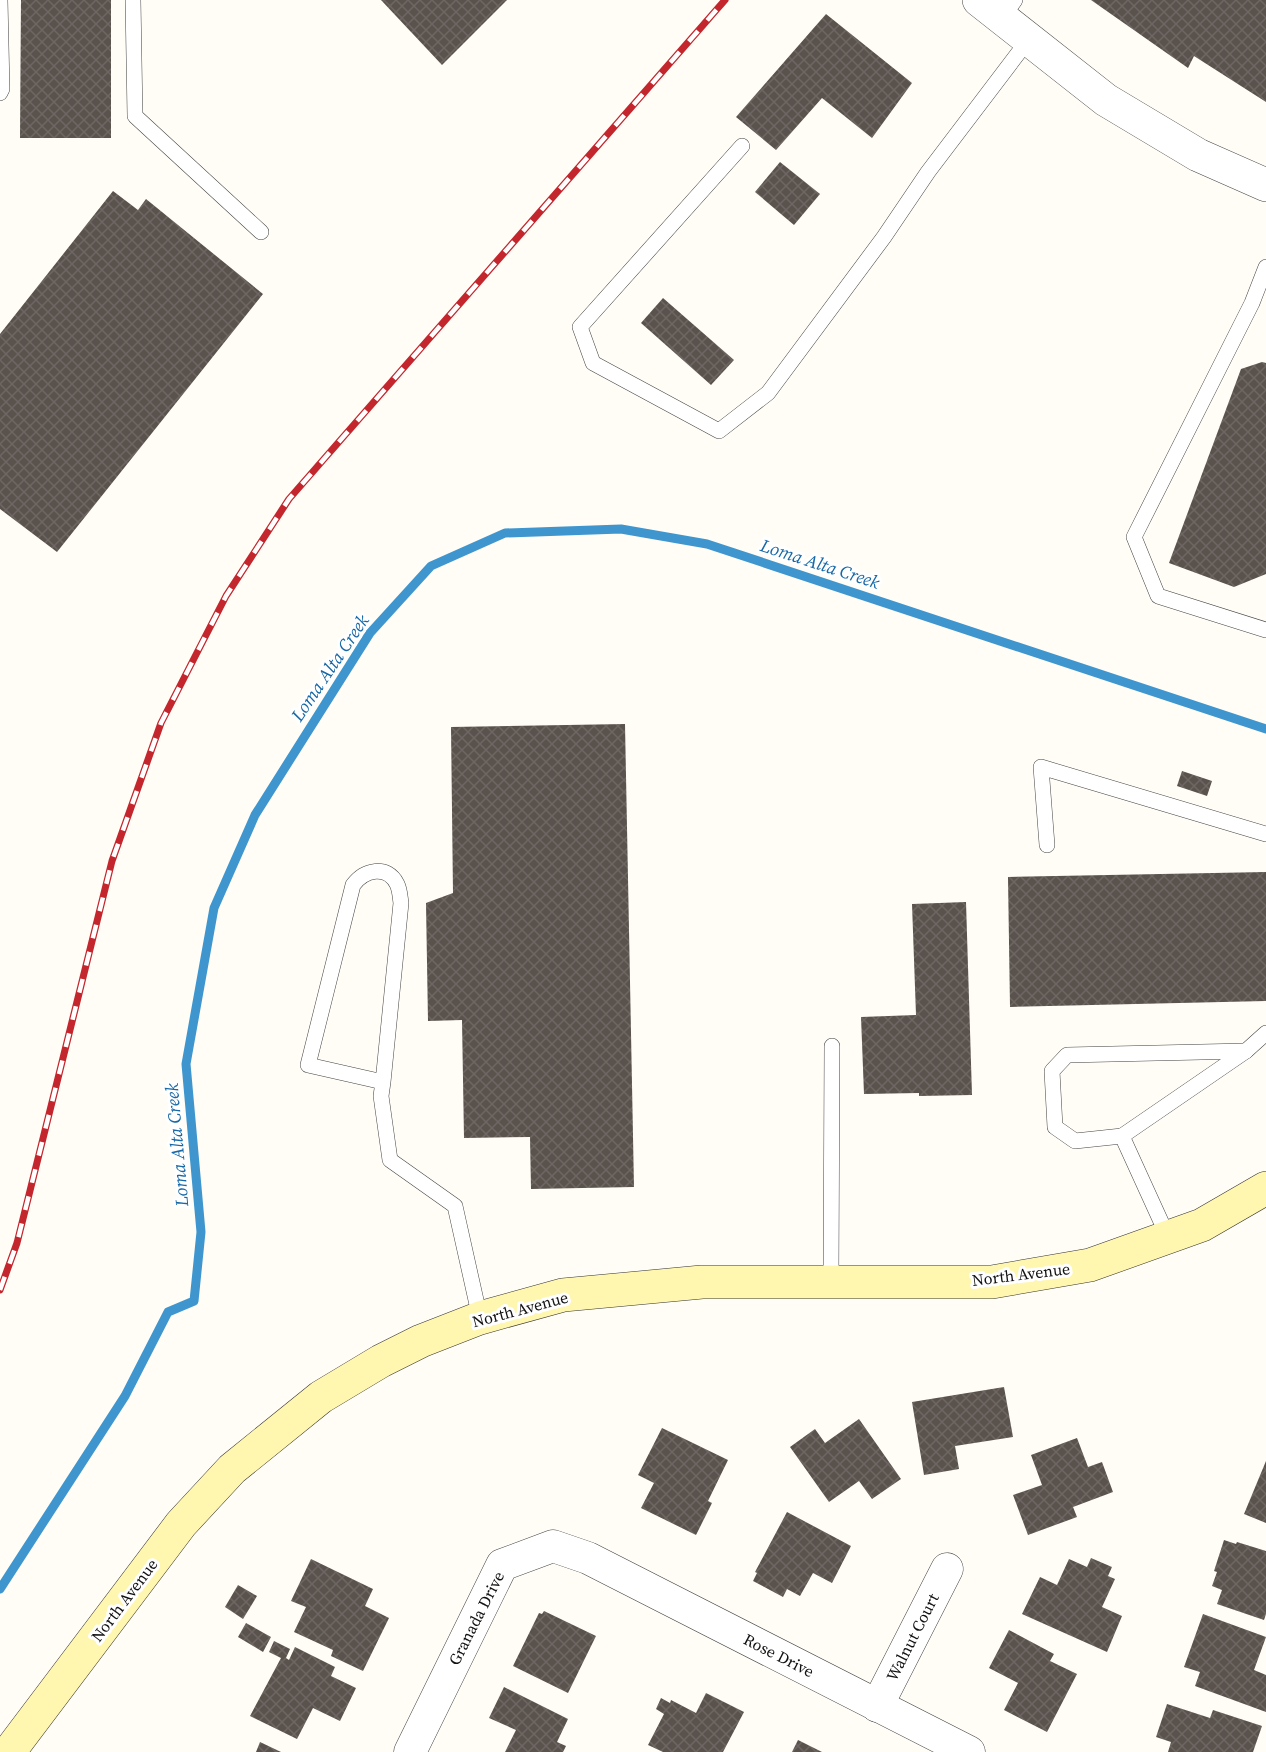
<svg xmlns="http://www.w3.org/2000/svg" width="1266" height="1752" viewBox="0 0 1266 1752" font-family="'Source Serif 4',serif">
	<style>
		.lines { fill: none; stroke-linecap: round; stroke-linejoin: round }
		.stream { stroke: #3f96cf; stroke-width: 9 }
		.building { fill: url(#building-cross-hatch) }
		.service-casing { stroke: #444; stroke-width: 16 }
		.minor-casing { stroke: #444; stroke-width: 33 }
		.tertiary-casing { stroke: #444; stroke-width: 34 }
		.secondary-casing { stroke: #333; stroke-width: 34 }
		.service { stroke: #fff; stroke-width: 15 }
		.minor { stroke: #fff; stroke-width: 32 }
		.tertiary { stroke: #fff; stroke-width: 33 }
		.secondary { stroke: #fff6b0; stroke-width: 33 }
		.rail-casing { stroke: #c4262e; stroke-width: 7 }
		.rail { stroke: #fff; stroke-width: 4.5; stroke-dasharray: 14; stroke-linecap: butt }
		.labels { text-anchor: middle; stroke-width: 6; stroke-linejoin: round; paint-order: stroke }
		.street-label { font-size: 16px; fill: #111; stroke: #fff }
		.water-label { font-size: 18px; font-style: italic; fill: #1768a6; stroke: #fff }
	</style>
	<defs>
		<pattern id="building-cross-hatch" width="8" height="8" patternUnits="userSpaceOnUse" patternTransform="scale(1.5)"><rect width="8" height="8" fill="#5a524d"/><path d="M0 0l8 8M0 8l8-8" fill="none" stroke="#6d6662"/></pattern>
	</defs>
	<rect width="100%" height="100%" fill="#fffdf5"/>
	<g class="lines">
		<path class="stream" d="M 0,1589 L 125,1396 L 168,1312 L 194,1301 L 201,1232 L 186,1064 L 214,908 L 255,815 L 370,633 L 431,566 L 505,533 L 621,529 L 707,544 L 1266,729"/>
	</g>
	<g class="building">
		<path d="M 21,0 L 111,0 L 111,138 L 20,138 Z"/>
		<path d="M 381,0 L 507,0 L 442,65 Z"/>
		<path d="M 1091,0 L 1266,0 L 1266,102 L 1194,56 L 1188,68 Z"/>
		<path d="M 826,14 L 912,83 L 872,138 L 822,98 L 776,150 L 736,117 Z"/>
		<path d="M 780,162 L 820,194 L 794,225 L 755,192 Z"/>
		<path d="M 113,191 L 138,210 L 146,199 L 263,294 L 57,552 L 0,509 L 0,334 Z"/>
		<path d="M 663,298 L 734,360 L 711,385 L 641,323 Z"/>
		<path d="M 1262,362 L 1266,363 L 1266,574 L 1234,587 L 1169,563 L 1241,369 Z"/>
		<path d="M 625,724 L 634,1187 L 531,1189 L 530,1137 L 464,1138 L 462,1020 L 428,1021 L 426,903 L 453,893 L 451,727 Z"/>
		<path d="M 1182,771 L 1212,781 L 1207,796 L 1177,786 Z"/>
		<path d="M 1266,872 L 1266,1001 L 1010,1007 L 1008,877 Z"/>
		<path d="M 966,902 L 972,1095 L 919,1096 L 919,1093 L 864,1094 L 861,1017 L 916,1015 L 912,904 Z"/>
		<path d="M 1004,1387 L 1013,1437 L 955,1446 L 959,1469 L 924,1475 L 912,1402 Z"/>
		<path d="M 859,1419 L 901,1479 L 872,1499 L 859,1481 L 829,1502 L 790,1447 L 815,1429 L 825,1443 Z"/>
		<path d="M 662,1428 L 728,1460 L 708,1501 L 712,1503 L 696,1535 L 641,1508 L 654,1483 L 638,1475 Z"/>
		<path d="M 1077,1438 L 1088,1467 L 1102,1462 L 1113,1492 L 1073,1507 L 1077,1517 L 1028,1535 L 1013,1495 L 1042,1485 L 1031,1455 Z"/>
		<path d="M 1266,1461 L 1266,1523 L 1244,1514 Z"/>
		<path d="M 787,1512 L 851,1546 L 832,1583 L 813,1573 L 800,1596 L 787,1589 L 783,1597 L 753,1581 L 757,1573 L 755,1572 Z"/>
		<path d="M 1224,1540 L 1236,1544 L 1237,1542 L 1266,1551 L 1266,1614 L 1264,1620 L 1217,1604 L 1222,1590 L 1212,1586 L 1217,1572 L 1214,1571 Z"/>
		<path d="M 1091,1558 L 1112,1567 L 1108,1576 L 1115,1579 L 1102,1607 L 1122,1616 L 1107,1652 L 1022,1614 L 1040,1577 L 1057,1585 L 1069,1559 L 1087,1567 Z"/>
		<path d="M 311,1559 L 373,1589 L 365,1606 L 389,1618 L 363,1671 L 331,1656 L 333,1650 L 294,1632 L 306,1607 L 291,1601 Z"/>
		<path d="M 238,1585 L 257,1596 L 243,1619 L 225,1607 Z"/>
		<path d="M 544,1611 L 596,1636 L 568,1693 L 513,1666 L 539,1613 L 542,1614 Z"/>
		<path d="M 1203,1614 L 1266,1637 L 1254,1670 L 1266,1675 L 1266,1712 L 1195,1686 L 1200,1672 L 1184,1667 Z"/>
		<path d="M 246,1623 L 271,1637 L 263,1652 L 238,1637 Z"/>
		<path d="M 1009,1630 L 1054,1654 L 1050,1661 L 1077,1674 L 1047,1732 L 1004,1710 L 1018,1683 L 989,1668 Z"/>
		<path d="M 274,1641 L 290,1649 L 286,1658 L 289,1660 L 295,1647 L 335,1667 L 331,1676 L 356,1688 L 340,1721 L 313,1708 L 297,1739 L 250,1716 L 281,1658 L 269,1652 Z"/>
		<path d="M 504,1687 L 568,1719 L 557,1742 L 566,1746 L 563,1752 L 505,1752 L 516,1730 L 489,1718 Z"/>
		<path d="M 706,1693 L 744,1712 L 723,1752 L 663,1752 L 648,1745 L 664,1714 L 656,1709 L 661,1698 L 670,1703 L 671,1700 L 696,1713 Z"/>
		<path d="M 1167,1704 L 1210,1718 L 1213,1710 L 1262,1726 L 1253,1752 L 1168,1752 L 1171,1742 L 1156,1737 Z"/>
		<path d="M 798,1740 L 822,1752 L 792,1752 Z"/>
		<path d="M 260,1742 L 281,1752 L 256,1752 Z"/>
	</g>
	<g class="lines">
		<defs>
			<g id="service">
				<path d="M 133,0 L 135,116 L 261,232"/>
				<path d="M 1002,18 L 1015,0"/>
				<path d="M 0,93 L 2,89 L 0,0"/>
				<path d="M 742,146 L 580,327 L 593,363 L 719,431 L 768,393 L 884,237 L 928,172 L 1029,39"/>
				<path d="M 1266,267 L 1252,303 L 1134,537 L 1158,596 L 1266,630"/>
				<path d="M 1047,845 L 1041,767 L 1266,834"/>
				<path d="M 383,1082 L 308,1065 L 353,885 C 364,870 387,864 397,884 C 400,890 400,897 401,903 L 383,1082 L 381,1096 L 390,1160 L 455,1206 L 480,1318"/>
				<path d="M 1122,1136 L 1075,1141 L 1055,1127 L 1052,1071 L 1067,1055 L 1246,1051"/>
				<path d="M 1168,1237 L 1122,1136 L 1246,1051 L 1266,1033"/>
				<path d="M 831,1282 L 832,1046"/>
			</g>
			<g id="minor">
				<path d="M 877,1706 L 947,1569"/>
				<path d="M 410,1752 L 502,1565 L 553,1546 L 588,1558 L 969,1752"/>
			</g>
			<path id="tertiary" d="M 979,0 L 1106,100 L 1198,155 L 1266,185"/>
			<path id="secondary" d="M 9,1752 L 181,1524 L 232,1469 L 321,1397 L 381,1361 L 421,1341 L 480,1318 L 563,1295 L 702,1282 L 992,1282 L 1090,1265 L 1202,1225 L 1266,1188"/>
		</defs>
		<use href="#service" class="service-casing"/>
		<use href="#minor" class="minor-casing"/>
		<use href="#tertiary" class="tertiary-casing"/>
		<use href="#secondary" class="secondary-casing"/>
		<use href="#service" class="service"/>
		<use href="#minor" class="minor"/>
		<use href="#tertiary" class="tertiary"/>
		<use href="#secondary" class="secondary"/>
		<defs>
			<path id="rail" d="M 0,1290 L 17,1243 L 112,861 L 161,723 L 226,596 L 289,499 L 725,0"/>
		</defs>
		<use href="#rail" class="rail-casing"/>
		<use href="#rail" class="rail"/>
	</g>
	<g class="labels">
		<g class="street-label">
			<text transform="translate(1021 1274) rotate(-7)" y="6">North Avenue</text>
			<text transform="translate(520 1309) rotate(-15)" y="6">North Avenue</text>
			<text transform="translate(124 1600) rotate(-53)" y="6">North Avenue</text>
			<text transform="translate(476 1618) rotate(-63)" y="6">Granada Drive</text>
			<text transform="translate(912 1637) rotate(-63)" y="6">Walnut Court</text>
			<text transform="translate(779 1655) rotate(27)" y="6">Rose Drive</text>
		</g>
		<g class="water-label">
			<text transform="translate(820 564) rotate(18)" y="6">Loma Alta Creek</text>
			<text transform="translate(330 668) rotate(-56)" y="6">Loma Alta Creek</text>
			<text transform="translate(177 1145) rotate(-95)" y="6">Loma Alta Creek</text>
		</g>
	</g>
</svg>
